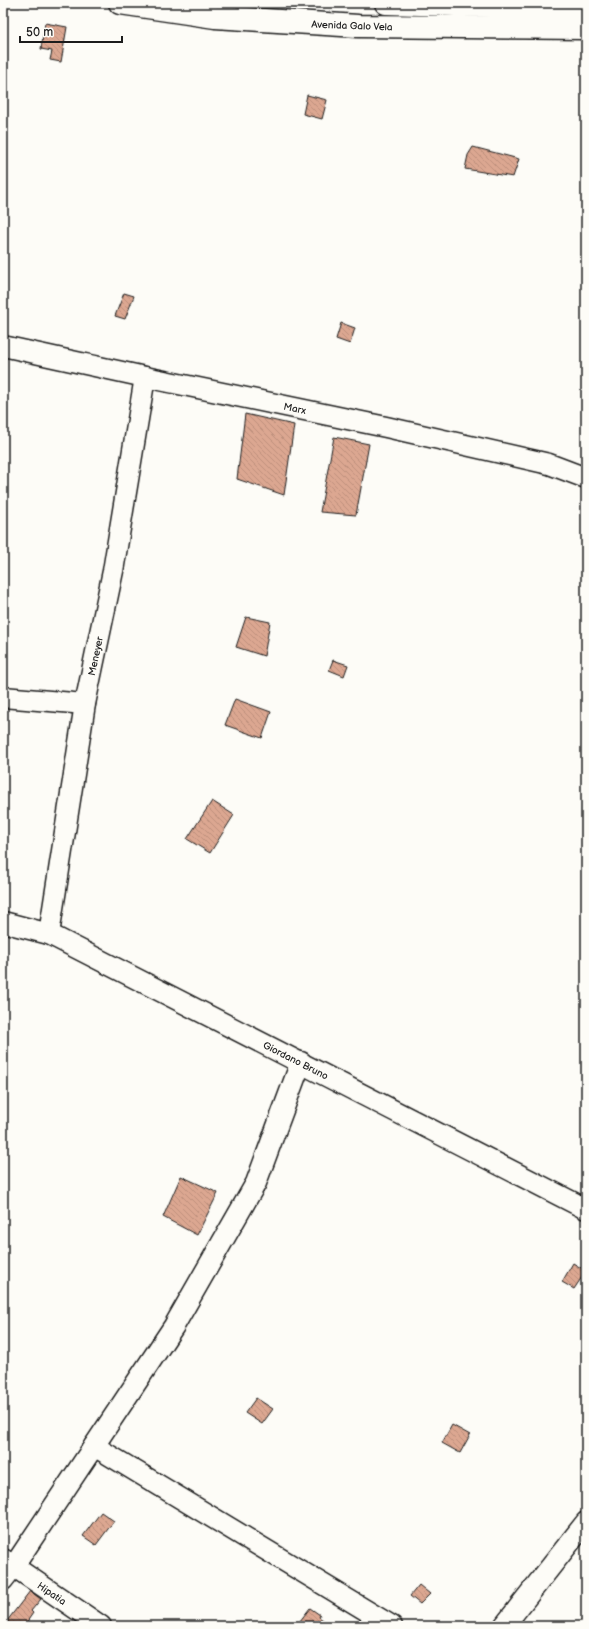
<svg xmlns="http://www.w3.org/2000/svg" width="589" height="1629" viewBox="0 0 589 1629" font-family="'Balsamiq Sans',sans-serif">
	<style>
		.building { fill: url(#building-back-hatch); stroke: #1c1c1c }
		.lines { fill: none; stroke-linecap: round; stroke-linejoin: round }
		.minor-casing { stroke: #1c1c1c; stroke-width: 23 }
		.major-casing { stroke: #1c1c1c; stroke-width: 25 }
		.minor { stroke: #fdfcf7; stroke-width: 20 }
		.major { stroke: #fdfcf7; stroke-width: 22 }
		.labels { text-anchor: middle; stroke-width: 3; stroke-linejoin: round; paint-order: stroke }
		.street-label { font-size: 10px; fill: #1c1c1c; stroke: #fdfcf7 }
	</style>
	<defs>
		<pattern id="building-back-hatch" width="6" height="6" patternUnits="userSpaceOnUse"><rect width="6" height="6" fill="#dca791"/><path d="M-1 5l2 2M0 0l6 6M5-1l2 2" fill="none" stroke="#bc8f7c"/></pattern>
	</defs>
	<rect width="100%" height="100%" fill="#fdfcf7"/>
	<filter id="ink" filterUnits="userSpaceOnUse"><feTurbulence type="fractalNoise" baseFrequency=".025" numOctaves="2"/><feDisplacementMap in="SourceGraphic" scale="8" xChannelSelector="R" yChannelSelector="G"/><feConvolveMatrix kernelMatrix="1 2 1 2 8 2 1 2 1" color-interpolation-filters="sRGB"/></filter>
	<g filter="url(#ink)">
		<g class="building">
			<path d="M 45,23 L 67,27 L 61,62 L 50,60 L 52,51 L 41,49 Z"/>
			<path d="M 307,95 L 327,100 L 322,119 L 303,114 Z"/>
			<path d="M 473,147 L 519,159 L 513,177 L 465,169 L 468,155 Z"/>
			<path d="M 124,293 L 134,296 L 125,319 L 115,316 Z"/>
			<path d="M 341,323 L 355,328 L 350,344 L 336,339 Z"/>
			<path d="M 245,414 L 294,425 L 284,495 L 237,479 Z"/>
			<path d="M 334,437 L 369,444 L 356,515 L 320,512 Z"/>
			<path d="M 246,617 L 270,622 L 264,656 L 236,647 Z"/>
			<path d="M 333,660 L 348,665 L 344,676 L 329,670 Z"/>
			<path d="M 235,699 L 271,712 L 262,738 L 225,725 Z"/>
			<path d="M 212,801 L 234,815 L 210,853 L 187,839 Z"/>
			<path d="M 181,1176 L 218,1193 L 197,1235 L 163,1217 Z"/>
			<path d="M 573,1263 L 586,1271 L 574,1289 L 562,1282 Z"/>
			<path d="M 256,1398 L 273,1409 L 262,1424 L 245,1413 Z"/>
			<path d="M 452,1425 L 470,1435 L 460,1453 L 442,1443 Z"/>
			<path d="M 101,1512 L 114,1521 L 96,1545 L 83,1536 Z"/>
			<path d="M 419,1585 L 430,1594 L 420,1604 L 410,1596 Z"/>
			<path d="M 30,1591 L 41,1599 L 31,1611 L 33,1613 L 24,1626 L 14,1626 L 7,1621 Z"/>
			<path d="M 310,1608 L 320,1615 L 319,1617 L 331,1626 L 296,1626 Z"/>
		</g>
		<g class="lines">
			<defs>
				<g id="minor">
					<path d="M 3,346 L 145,377 L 386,427 L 549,464 L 586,478"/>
					<path d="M 3,697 L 85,704"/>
					<path d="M 3,922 L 49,934 L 586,1209"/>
					<path d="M 49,934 L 85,704 L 113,571 L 145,377"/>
					<path d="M 94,1446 L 392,1626"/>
					<path d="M 3,1559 L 101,1626"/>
					<path d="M 3,1580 L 14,1566 L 174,1326 L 256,1183 L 301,1062"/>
					<path d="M 504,1626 L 586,1522"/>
				</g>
				<g id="major">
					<path d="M 120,3 L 215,17 L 358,26 L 586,28"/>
					<path d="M 386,3 L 586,9"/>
				</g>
			</defs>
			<use href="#minor" class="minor-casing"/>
			<use href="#major" class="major-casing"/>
			<use href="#minor" class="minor"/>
			<use href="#major" class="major"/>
		</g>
	</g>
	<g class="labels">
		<g class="street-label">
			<text transform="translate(352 25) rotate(2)" y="4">Avenida Galo Vela</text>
			<text transform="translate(295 408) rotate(12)" y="4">Marx</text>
			<text transform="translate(95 656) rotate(-78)" y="4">Meneyer</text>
			<text transform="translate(296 1060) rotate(27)" y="4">Giordano Bruno</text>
			<text transform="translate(52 1593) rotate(34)" y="4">Hipatia</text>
		</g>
	</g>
	<rect width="589" height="1629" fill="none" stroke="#fdfcf7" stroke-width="16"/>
	<rect x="8" y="8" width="573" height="1613" fill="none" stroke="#1c1c1c" stroke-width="1.5" filter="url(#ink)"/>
	<path d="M20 36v6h102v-6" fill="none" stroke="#1c1c1c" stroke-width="2"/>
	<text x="26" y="36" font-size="12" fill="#1c1c1c" stroke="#fdfcf7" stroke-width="3" paint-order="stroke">50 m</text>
</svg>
